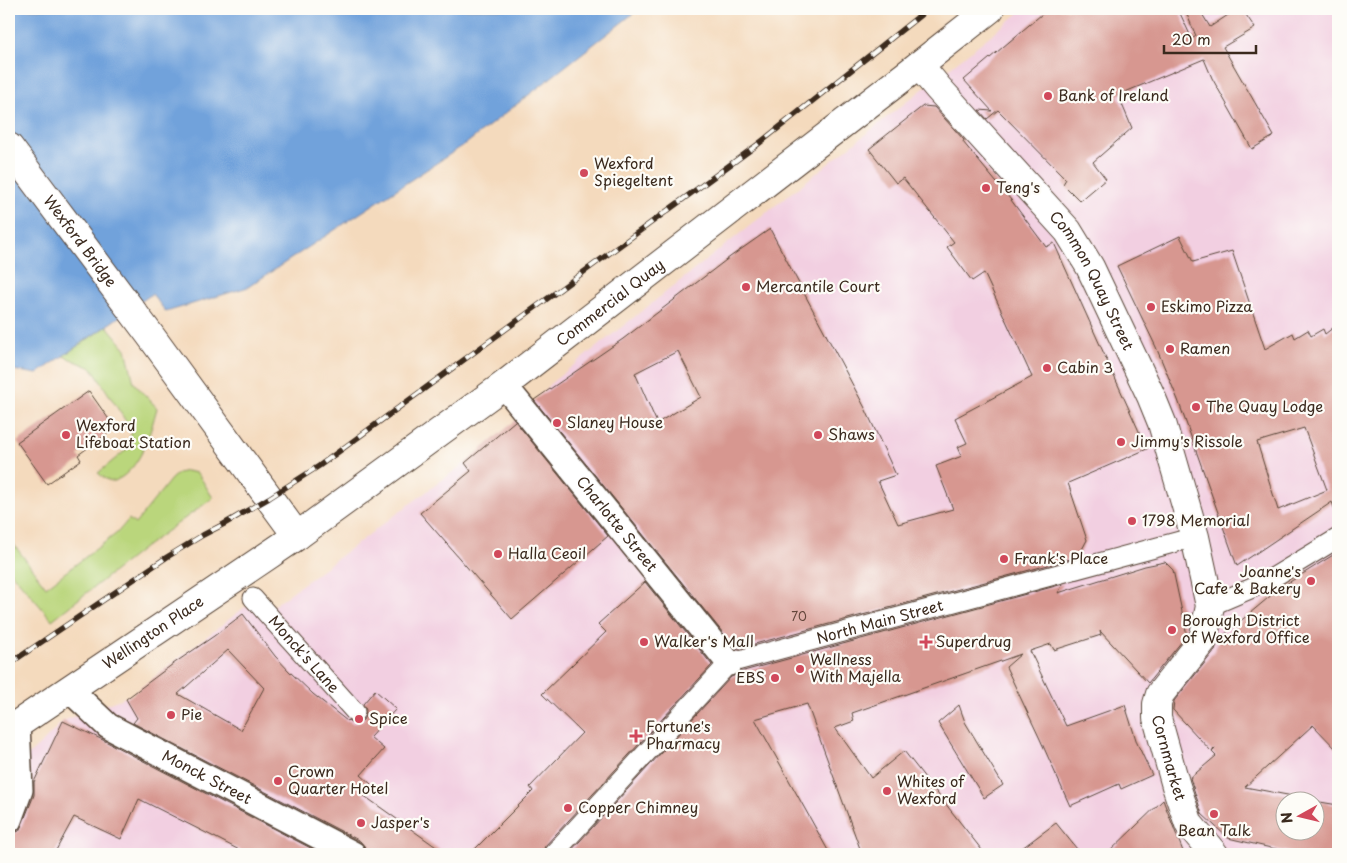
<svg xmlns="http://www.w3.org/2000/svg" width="1347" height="863" viewBox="0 0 1347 863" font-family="'Playpen Sans',sans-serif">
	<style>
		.built { fill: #f2cfe1; fill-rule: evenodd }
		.green { fill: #bad67c; stroke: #7a804d }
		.water { fill: #71a2db; stroke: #56667c }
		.building { fill: #d79790; fill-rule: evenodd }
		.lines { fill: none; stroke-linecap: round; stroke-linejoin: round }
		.pedestrian-casing { stroke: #574436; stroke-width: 21 }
		.minor-casing { stroke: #574436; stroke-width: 28 }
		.tertiary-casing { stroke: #574436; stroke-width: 30 }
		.secondary-casing { stroke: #574436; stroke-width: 30 }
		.pedestrian { stroke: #fff; stroke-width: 19 }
		.minor { stroke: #fff; stroke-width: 25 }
		.tertiary { stroke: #fff; stroke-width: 28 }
		.secondary { stroke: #fff; stroke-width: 28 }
		.rail-casing { stroke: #3b2a1e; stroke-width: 5.5 }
		.rail { stroke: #fdfcf7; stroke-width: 4; stroke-dasharray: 11; stroke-linecap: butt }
		.poi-dot { fill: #d1495b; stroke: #fdfcf7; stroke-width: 2 }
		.labels { text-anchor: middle; stroke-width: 4.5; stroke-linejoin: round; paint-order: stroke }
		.number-label { font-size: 12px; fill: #62453a }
		.poi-label { font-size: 15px; fill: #3b2a1e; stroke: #fdfcf7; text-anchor: start }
		.street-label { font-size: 15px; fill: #3b2a1e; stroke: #fdfcf7 }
	</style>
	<rect width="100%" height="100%" fill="#fdfcf7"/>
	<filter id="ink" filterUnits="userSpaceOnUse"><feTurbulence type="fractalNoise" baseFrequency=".02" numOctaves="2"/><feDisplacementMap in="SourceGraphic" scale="10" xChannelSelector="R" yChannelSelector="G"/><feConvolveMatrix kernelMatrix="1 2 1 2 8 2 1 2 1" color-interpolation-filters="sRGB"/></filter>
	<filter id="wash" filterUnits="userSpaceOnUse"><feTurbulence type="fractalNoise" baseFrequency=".0096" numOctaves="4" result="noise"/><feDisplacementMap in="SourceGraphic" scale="20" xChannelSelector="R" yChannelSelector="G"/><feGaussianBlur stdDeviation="1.12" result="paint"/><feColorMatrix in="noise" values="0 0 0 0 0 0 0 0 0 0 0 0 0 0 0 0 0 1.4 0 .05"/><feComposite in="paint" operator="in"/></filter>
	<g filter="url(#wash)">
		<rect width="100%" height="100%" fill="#f4dabd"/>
		<path class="built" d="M 1024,9 L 1338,9 L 1338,854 L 9,854 L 9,773 L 46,739 L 63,721 L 131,695 L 245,607 L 272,607 L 465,463 L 513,423 L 551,383 ZM 1284,800 L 1314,800 L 1314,830 L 1284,830 Z"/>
		<g class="green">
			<path d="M 107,326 L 126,349 L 134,383 L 157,408 C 150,433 143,462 122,477 C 120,478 117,480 115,481 C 108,482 103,477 98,473 L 126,450 L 132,431 L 92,368 L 63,356 Z"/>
			<path d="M 186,471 L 197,473 L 202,480 L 213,498 L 145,547 L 52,620 L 9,570 L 9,538 L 46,587 L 117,533 L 129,519 L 135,524 L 171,479 L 178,473 Z"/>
		</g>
		<path class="water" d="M 9,9 L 639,9 L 467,143 L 248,287 L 166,312 L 152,294 L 37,374 L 13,370 L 9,372 Z"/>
		<g id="blocks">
			<g class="building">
				<path d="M 1048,9 L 1178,9 L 1192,39 L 1196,36 L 1185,10 L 1199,9 L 1210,27 L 1237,9 L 1242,9 L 1255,28 L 1223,47 L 1274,136 L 1252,149 L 1212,78 L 1204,59 L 1118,95 L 1132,128 L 1093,162 L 1106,179 L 1080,201 L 1063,184 L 1066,179 L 998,110 L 987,119 L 979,110 L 992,111 L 964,80 Z"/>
				<path d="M 923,106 L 934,107 L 964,140 L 963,142 L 1011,200 L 1046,247 L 1054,243 L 1147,449 L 1068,483 L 1087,540 L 1078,557 L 736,649 L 534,400 L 623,339 L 730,257 L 770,229 L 865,408 L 896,475 L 878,481 L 898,524 L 953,509 L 936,466 L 962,456 L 958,447 L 967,443 L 955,418 L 1032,377 L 984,273 L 972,281 L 947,247 L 954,242 L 903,178 L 896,183 L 869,149 ZM 678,351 L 701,397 L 657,423 L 635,373 Z"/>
				<path d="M 1180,236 L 1193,262 L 1232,251 L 1265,349 L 1293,333 L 1295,338 L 1308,330 L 1311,336 L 1323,329 L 1325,334 L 1338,324 L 1338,512 L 1336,513 L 1332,502 L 1237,566 L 1178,400 L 1156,347 L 1117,266 ZM 1304,428 L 1327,490 L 1278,510 L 1257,442 Z"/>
				<path d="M 89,391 L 115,428 L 78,455 L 81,460 L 47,484 L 17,442 Z"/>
				<path d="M 515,421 L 608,536 L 512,619 L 420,513 L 471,471 L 465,463 Z"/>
				<path d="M 1338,552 L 1338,751 L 1313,725 L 1245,787 L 1314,800 L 1284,800 L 1284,830 L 1314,830 L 1314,801 L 1338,805 L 1338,854 L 1297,854 L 1228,838 L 1202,814 L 1190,778 L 1216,756 L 1212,752 L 1216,748 L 1211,751 L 1173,710 L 1174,701 L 1215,650 L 1219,639 L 1280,588 Z"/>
				<path d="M 1165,562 L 1173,570 L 1187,635 L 1148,683 L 1100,631 L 1101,635 L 1054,650 L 1051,644 L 1030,651 L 1066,726 L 1125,705 L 1137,743 L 1152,775 L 1121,789 L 1119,784 L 1070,806 L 1040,739 L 1006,667 L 1021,654 L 852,713 L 854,721 L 835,728 L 871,778 L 904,751 L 985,854 L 862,854 L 807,704 L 755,719 L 830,854 L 568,854 L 731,677 L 738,674 L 740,672 L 1063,584 L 1058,593 L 1145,566 Z"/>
				<path d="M 645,582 L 712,665 L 545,846 L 542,854 L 470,854 L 533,791 L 530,787 L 582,733 L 542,694 L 606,632 L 598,624 Z"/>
				<path d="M 243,614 L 275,656 L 289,671 L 313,694 L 347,721 L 348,720 L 352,723 L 357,723 L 363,720 L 365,716 L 366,710 L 363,704 L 375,690 L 396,709 L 370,737 L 384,749 L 361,775 L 371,784 L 363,795 L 446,854 L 367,854 L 365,847 L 360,841 L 133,723 L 137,718 L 126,699 L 173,664 L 214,636 ZM 228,650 L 264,688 L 241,730 L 178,694 Z"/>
				<path d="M 959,705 L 965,722 L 1003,785 L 984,798 L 938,723 Z"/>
				<path d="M 63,721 L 105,741 L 322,854 L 247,854 L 220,840 L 139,799 L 121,839 L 74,817 L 54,854 L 32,854 L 9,847 L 9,842 L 12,834 L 19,831 L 22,825 L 34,795 L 34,782 Z"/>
				<path d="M 1163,800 L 1184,854 L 1107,854 Z"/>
				<path d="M 1056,823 L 1081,854 L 1014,854 Z"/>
			</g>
		</g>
	</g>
	<g filter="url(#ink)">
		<use href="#blocks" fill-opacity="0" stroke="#574436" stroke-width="1"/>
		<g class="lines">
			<defs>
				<g id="pedestrian">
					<path id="s1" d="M 253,598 L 355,712"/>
					<path d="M 1210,606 L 1264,583 L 1338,538"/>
					<path id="s2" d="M 553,854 L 729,663 L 1195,537"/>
				</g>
				<g id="minor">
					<path id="s3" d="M 504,385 L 729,663"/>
					<path id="s4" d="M 69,689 L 108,726 L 353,854"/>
					<path d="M 9,820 L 20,790 L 17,724"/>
				</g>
				<g id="tertiary">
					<path id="s5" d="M 919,65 L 938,88 L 1068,231 L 1090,267 L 1151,396 L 1162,423 L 1195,537 L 1210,606 L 1203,640 L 1160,694 L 1157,704 L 1157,718 L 1176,786 L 1189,824 L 1214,854"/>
				</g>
				<g id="secondary">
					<path id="s6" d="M 9,147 L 150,335 L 297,536"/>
					<path id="s7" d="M 9,730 L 297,536 L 504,385 L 919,65 L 990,9"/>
				</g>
			</defs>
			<use href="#pedestrian" class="pedestrian-casing"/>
			<use href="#minor" class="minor-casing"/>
			<use href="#tertiary" class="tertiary-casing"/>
			<use href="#secondary" class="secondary-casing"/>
			<use href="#pedestrian" class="pedestrian"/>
			<use href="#minor" class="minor"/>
			<use href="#tertiary" class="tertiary"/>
			<use href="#secondary" class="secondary"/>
			<defs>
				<path id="rail" d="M 9,664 L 167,557 L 203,535 L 224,524 L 269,498 L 319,466 L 757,145 L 928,9"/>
			</defs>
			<use href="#rail" class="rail-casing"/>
			<use href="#rail" class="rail"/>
		</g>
	</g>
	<g class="poi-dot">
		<circle cx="1048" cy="96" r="5"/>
		<circle cx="584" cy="173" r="5"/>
		<circle cx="986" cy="188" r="5"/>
		<circle cx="746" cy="287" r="5"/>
		<circle cx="1151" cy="307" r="5"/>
		<circle cx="1170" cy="349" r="5"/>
		<circle cx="1047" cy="368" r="5"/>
		<circle cx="1196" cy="407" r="5"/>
		<circle cx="557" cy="423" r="5"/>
		<circle cx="66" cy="435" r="5"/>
		<circle cx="818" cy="435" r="5"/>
		<circle cx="1121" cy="442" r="5"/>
		<circle cx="1132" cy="521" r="5"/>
		<circle cx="498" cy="554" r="5"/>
		<circle cx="1004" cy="559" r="5"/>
		<circle cx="1311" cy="581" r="5"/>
		<circle cx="1172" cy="630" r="5"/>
		<circle cx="644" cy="642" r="5"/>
		<path d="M923.5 634.5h5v5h5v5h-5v5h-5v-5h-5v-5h5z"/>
		<circle cx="800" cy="669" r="5"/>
		<circle cx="775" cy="678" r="5"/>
		<circle cx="171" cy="715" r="5"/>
		<circle cx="359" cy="719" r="5"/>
		<path d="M633.5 728.5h5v5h5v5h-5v5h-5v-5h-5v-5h5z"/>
		<circle cx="278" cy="781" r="5"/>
		<circle cx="887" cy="791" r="5"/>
		<circle cx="568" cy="808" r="5"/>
		<circle cx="1214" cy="814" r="5"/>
		<circle cx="361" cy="823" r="5"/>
	</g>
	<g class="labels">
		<g class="number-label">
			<text x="799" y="621">70</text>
		</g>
		<g class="poi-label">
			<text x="1058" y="101">Bank of Ireland</text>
			<text x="594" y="169">Wexford<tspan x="594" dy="17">Spiegeltent</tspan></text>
			<text x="996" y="193">Teng's</text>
			<text x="756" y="292">Mercantile Court</text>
			<text x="1161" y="312">Eskimo Pizza</text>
			<text x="1180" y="354">Ramen</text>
			<text x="1057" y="373">Cabin 3</text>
			<text x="1206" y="412">The Quay Lodge</text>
			<text x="567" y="428">Slaney House</text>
			<text x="76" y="431">Wexford<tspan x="76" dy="17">Lifeboat Station</tspan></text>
			<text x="828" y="440">Shaws</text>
			<text x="1131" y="447">Jimmy's Rissole</text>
			<text x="1142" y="526">1798 Memorial</text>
			<text x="508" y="559">Halla Ceoil</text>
			<text x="1014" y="564">Frank's Place</text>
			<text x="1301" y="577" text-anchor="end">Joanne's<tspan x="1301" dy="17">Cafe &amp; Bakery</tspan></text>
			<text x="1182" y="626">Borough District<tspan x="1182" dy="17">of Wexford Office</tspan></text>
			<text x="654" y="647">Walker's Mall</text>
			<text x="936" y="647">Superdrug</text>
			<text x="810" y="665">Wellness<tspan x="810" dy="17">With Majella</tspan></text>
			<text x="765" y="683" text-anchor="end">EBS</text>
			<text x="181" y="720">Pie</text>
			<text x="369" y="724">Spice</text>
			<text x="646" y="732">Fortune's<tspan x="646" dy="17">Pharmacy</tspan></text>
			<text x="288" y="777">Crown<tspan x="288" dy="17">Quarter Hotel</tspan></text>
			<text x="897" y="787">Whites of<tspan x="897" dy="17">Wexford</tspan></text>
			<text x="578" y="813">Copper Chimney</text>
			<text x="371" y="828">Jasper's</text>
			<text x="1214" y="836" text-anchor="middle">Bean Talk</text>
		</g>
		<g class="street-label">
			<text dy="5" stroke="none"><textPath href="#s6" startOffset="118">Wexford Bridge</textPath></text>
			<text dy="5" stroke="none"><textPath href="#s5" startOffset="278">Common Quay Street</textPath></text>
			<text dy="5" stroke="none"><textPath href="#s7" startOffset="738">Commercial Quay</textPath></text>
			<text dy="5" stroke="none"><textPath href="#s3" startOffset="179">Charlotte Street</textPath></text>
			<text dy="5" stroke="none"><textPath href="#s2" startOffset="416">North Main Street</textPath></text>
			<text dy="5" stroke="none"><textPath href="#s7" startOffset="174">Wellington Place</textPath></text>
			<text dy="5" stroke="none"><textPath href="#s1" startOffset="76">Monck's Lane</textPath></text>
			<text dy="5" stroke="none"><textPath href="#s5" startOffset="796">Cornmarket</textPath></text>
			<text dy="5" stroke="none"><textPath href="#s4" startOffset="165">Monck Street</textPath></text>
		</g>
	</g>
	<rect width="1347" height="863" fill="none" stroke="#fdfcf7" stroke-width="30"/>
	<g transform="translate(1300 816) rotate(262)"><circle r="24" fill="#fdfcf7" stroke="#afa8a0"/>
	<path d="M0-4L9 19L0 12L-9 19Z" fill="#d1495b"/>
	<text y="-8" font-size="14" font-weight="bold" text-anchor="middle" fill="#3b2a1e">N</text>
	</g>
	<path d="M1164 45v8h92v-8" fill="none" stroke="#3b2a1e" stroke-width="2.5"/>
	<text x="1172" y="45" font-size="15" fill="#3b2a1e" stroke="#fdfcf7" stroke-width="4" paint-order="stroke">20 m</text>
</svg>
